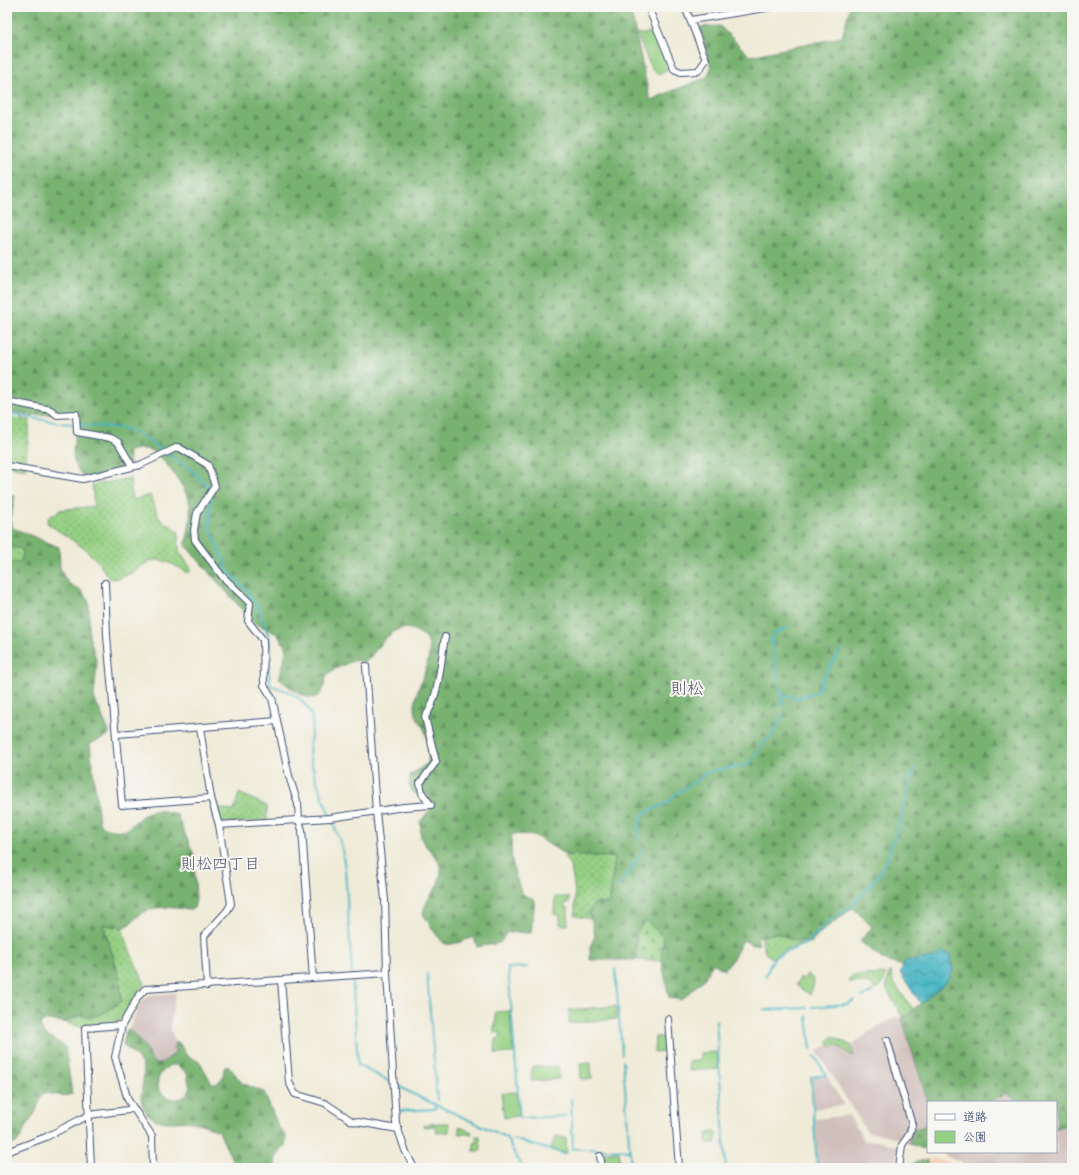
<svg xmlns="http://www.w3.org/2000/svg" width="1079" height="1175" viewBox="0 0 1079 1175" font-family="Sriracha,'Klee One',sans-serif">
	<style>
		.built { fill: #f4d3c1 }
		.industrial { fill: #d0c0bc }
		.grass { fill: url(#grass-dots); stroke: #588070 }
		.forest { fill: url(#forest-firs); stroke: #4a7068; fill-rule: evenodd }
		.cemetery { fill: url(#cemetery-stones); stroke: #588070 }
		.green { fill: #95d083; stroke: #588070 }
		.water { fill: url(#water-waves); stroke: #327291 }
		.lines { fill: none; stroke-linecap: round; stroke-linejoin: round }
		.stream { stroke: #48b6c4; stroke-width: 2 }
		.street-casing { stroke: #3b4b70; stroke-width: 8 }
		.street { stroke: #fff; stroke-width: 6 }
		.labels { text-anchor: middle; stroke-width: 4; stroke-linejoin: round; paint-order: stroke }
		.neighbourhood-label { font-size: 16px; fill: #58546d; stroke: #f6f6f2 }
		.quarter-label { font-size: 17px; fill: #58546d; stroke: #f6f6f2 }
	</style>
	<defs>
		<pattern id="grass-dots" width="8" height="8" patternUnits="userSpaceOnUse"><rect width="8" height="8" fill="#95d083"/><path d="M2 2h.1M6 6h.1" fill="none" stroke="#79a96e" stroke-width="1.8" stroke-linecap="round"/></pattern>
		<pattern id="forest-firs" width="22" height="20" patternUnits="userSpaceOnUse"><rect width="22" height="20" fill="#78b271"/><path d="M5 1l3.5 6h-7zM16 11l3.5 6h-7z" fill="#629160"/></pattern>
		<pattern id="cemetery-stones" width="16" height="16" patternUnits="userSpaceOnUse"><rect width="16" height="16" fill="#95d083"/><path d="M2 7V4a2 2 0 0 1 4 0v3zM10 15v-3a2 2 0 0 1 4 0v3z" fill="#79a96e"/></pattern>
		<pattern id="water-waves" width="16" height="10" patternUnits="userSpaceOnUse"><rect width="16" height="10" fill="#48b6c4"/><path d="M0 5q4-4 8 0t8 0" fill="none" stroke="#3b94a2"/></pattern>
	</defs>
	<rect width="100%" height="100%" fill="#f6f6f2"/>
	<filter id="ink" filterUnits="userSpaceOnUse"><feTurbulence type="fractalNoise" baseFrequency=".025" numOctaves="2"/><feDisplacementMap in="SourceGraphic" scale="8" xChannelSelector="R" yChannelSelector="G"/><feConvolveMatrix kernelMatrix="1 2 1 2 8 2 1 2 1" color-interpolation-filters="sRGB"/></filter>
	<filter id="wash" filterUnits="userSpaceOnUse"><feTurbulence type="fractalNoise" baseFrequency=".012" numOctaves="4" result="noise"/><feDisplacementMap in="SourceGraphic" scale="16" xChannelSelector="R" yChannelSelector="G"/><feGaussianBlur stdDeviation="0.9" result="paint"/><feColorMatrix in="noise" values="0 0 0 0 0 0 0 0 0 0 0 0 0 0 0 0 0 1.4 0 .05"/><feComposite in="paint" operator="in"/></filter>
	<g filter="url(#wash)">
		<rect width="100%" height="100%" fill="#f0ebd8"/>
		<path class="built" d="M 927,1159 L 937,1159 L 955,1165 L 959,1168 L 927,1168 Z"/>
		<g class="industrial">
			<path d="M 176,993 L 170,1025 L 176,1051 L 162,1063 L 156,1064 L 153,1062 L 144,1046 L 129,1029 L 141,1002 L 146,998 L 149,995 Z"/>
			<path d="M 906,1016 L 902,1019 L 928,1102 L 928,1121 L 923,1127 L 914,1129 L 909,1143 L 890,1136 L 867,1132 L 817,1051 L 829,1045 L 831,1047 L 837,1045 L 854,1054 L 851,1047 L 869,1032 L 895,1017 Z"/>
			<path d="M 826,1075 L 844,1105 L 814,1109 L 812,1078 Z"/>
			<path d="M 1006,1093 L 1016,1102 L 952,1101 L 968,1099 L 991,1101 Z"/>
			<path d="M 849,1115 L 865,1141 L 880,1141 L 897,1147 L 898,1161 L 894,1165 L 851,1168 L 818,1168 L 815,1119 Z"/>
			<path d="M 1066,1126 L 1070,1127 L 1072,1131 L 1072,1167 L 969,1168 L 959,1161 L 945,1156 L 946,1152 L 1056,1152 L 1056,1129 Z"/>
		</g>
		<g class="grass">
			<path d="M 7,417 L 30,420 L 25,469 L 7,466 Z"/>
			<path d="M 130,478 L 132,500 L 150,495 L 159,518 L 178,531 L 179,551 L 192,570 L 188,573 C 178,567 167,560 155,560 C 143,560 132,580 109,579 L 98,562 L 85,549 L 47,523 L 48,518 L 59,510 L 94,506 L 92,485 Z"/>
			<path d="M 7,546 L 22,549 L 23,554 L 20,563 L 7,562 Z"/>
			<path d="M 239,793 L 267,806 L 267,821 L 220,823 L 218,808 L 234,811 Z"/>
			<path d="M 566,855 L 615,857 L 609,904 L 591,917 L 591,919 L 575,916 C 575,900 576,869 564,857 Z"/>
			<path d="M 103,924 L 122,928 L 130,951 L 145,984 L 135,997 L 120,1021 L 81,1027 L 63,1022 L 81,1015 L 119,976 Z"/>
			<path d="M 776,933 L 799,942 L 803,940 L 807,941 L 778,953 L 772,958 L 766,954 L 760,936 Z"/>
			<path d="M 889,972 L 891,972 L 893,982 L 914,1010 L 906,1016 L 902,1016 L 886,988 Z"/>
			<path d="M 616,1006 L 617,1019 L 569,1023 L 569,1010 Z"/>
			<path d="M 833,1036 L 852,1046 L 851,1047 L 854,1055 L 853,1056 L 837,1045 L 831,1047 L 829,1045 L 828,1041 Z"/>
		</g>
		<g class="forest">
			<path d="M 7,7 L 630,7 L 650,100 L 707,77 L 711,68 L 700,27 L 720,26 L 750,56 L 842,37 L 850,7 L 898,7 L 905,13 L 929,7 L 1072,7 L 1072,1131 C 1068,1123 1062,1126 1056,1129 L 1056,1102 L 1016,1102 L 1006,1093 L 991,1101 L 968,1099 L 952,1102 L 928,1102 L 902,1019 L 949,979 L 953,970 L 950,960 L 935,958 L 905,961 L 903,966 L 883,960 L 860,941 L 872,927 L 853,908 L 822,931 L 811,943 L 803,940 L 799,942 L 776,933 L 757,937 L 759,944 L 753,945 L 743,940 L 734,957 L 724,970 L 713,963 L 704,979 L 682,1000 L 669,998 L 662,962 L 663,936 L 636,934 L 636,960 L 590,960 L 590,947 L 595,936 L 591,917 L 588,914 L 594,903 L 609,904 L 615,857 L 566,855 L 534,835 L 512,834 C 509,856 514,873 522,894 L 535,900 L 531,933 L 507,932 L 500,943 L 477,947 L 474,937 C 466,939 454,946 446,944 C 441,944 427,920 423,914 C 425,898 439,890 441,872 C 442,858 426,850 421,838 C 420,833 421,827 420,822 L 431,808 L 428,793 L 413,793 L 409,784 L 410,775 L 428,763 C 428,750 429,738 423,727 C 419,720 415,716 415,708 C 414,683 447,645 416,631 C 392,619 379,649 365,663 C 356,659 353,660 344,665 C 339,667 332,670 328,674 C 324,679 325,687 322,692 C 311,708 289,686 279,679 L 287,649 L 277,634 L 253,622 L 185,545 C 189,532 191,518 190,505 C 188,490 163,456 150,450 C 144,447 134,450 128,451 L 131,469 L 102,478 L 87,480 C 84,477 79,473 77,468 C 67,451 80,430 77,413 L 31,415 L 7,411 Z"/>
			<path d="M 7,495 L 15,496 L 11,520 L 13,528 L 59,547 L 60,567 L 63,575 L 69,584 L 81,590 L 89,602 L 89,636 L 97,663 L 94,697 L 109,732 L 108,736 L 90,744 L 99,822 C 105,831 115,830 125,831 C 144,814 150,804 177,815 L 194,855 L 196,899 L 194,908 L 190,910 C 172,907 152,904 137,917 C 132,921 128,927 122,928 C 116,928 109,925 103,924 L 119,976 L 122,1001 C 110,1009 96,1022 81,1015 L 63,1022 L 46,1020 L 41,1022 L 40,1026 L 44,1034 L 65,1046 L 72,1094 L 63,1096 L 45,1093 L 41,1097 L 36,1111 L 18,1141 L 15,1144 L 10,1143 L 7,1115 L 7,562 L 20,563 L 23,554 L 22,549 L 7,546 Z"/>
			<path d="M 129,1029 L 144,1046 L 153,1062 L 156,1064 L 162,1063 L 175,1053 L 175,1042 L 180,1044 L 187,1056 L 200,1062 L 212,1084 L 216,1084 L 223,1078 L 224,1068 L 228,1065 L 242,1083 L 264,1092 L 278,1126 L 286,1137 L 285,1147 L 275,1156 L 276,1168 L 236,1168 L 219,1132 C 212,1127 202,1124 193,1122 C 179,1120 160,1126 149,1115 C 133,1099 148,1080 142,1065 C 138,1057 130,1051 123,1045 L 126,1031 ZM 170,1065 L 177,1065 L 187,1073 L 190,1089 C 180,1114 137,1088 170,1065 Z"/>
			<path d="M 928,1121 L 928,1144 L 924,1150 L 909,1143 L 914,1129 L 923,1127 Z"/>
			<path d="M 927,1159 L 927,1168 L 906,1168 L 906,1166 Z"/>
		</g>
		<path class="cemetery" d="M 644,922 L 648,923 L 663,936 L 662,961 L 636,960 L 636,934 Z"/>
		<g class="green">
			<path d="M 654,30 L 670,67 L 660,74 L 652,70 L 637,34 L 645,34 Z"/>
			<path d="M 555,897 L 569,897 L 569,902 L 565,903 L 565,908 L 568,908 L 568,925 L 560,925 L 560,915 L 554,914 Z"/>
			<path d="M 807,974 L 813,979 L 814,983 L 810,995 L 796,985 L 800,978 L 803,980 Z"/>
			<path d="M 885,974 C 885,982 882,987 874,990 L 873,986 L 866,982 L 848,982 L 852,976 Z"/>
			<path d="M 510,1011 L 513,1053 L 495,1054 L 496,1039 L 500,1039 L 500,1032 L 494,1033 L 494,1026 L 496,1025 L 495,1012 Z"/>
			<path d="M 655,1037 L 666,1037 L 667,1051 L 654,1052 Z"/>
			<path d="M 717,1052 L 718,1069 L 689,1071 L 688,1061 L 700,1060 L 700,1053 Z"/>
			<path d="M 580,1063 L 591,1063 L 592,1079 L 581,1079 Z"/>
			<path d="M 558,1066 L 559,1079 L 531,1081 L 532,1067 Z"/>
			<path d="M 516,1092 L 518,1116 L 504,1118 L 501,1093 Z"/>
			<path d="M 436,1123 L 449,1123 L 449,1132 L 437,1133 L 436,1126 L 424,1127 L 423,1125 Z"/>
			<path d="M 459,1127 L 471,1131 L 472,1134 L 459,1134 Z"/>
			<path d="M 710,1131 L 714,1131 L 717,1134 L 715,1143 L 707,1143 L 707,1134 L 710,1134 Z"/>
			<path d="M 476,1136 L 480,1136 L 481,1151 L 474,1151 L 474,1143 L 477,1143 Z"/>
			<path d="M 555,1136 L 566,1138 L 567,1153 L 551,1149 Z"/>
			<path d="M 619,1151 L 620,1163 L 604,1164 L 603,1153 Z"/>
		</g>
		<path class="water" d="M 940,952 L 952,955 L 950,960 L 953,970 L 949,979 L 921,1004 L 900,973 L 905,961 L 935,958 Z"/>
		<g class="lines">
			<g class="stream">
				<path d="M 7,413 L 60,423 L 122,428 L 136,432 L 191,470 L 212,490"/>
				<path d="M 211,495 L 210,527 L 217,545 L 228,571 L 245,589 L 258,607 L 270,640 L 268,668 L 271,686 C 286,689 302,697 310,712 C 317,726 306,743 310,757 C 316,787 331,815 341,844 C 343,851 343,860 345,868 L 358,1065 L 421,1098 L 506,1137 L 522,1168"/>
				<path d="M 782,696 L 790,696 L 794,699 L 817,692 L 825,674 L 841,650"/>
				<path d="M 783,705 L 771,638 L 775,633 L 787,628"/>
				<path d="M 639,839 L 638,829 L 643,814 L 669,802 L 676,794 L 710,771 L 744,766 L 750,763 L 761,746 L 773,734 L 783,715"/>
				<path d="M 618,887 L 641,854 L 641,848"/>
				<path d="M 527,967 L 508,968 L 520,1118 L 565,1116"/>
				<path d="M 615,969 L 622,1054"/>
				<path d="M 427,974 L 437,1100"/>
				<path d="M 765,977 L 774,957 L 807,943 L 829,921 L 852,906 L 880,873 L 887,859 L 901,818 L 914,768"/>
				<path d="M 862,997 L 874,991"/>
				<path d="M 812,1007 L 847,1004 L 855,1000"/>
				<path d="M 764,1010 L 807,1008"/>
				<path d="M 807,1016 L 811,1049"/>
				<path d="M 716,1020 L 726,1168"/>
				<path d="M 815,1056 L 826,1075 L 811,1077 L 817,1168"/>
				<path d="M 623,1061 L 631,1168"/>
				<path d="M 571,1099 L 573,1149 L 597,1149"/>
				<path d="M 400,1111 L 435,1109 L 436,1105"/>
				<path d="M 512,1139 L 565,1154"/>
				<path d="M 602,1149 L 630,1150"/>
			</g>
		</g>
	</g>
	<g filter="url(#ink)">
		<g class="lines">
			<defs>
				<g id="street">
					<path d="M 648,7 L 674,69 L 681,72 L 698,71 L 706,60 L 685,7"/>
					<path d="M 691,20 L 772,7"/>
					<path d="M 7,401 L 51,410 L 57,415 L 76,414 L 77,432 L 110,438 L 118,442 L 132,466"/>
					<path d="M 7,466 L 83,479 L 140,465 L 178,447 L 208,465 L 215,486 L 197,513 L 194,530 L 195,540 L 222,576 L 250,603 L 248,621 L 263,640 L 264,685 L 272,698 L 289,776 L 298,804 L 299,820 L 302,830 L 313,978"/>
					<path d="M 105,583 L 107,636 L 122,805 L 211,798"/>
					<path d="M 366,666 L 376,812 L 385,900 L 387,973 L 396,1123 L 405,1150 L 414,1168"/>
					<path d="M 200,728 L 211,798 L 219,825 L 231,904 L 227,911 L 204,936 L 207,986"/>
					<path d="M 117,734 L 277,721"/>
					<path d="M 219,825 L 330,818 L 404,807 L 431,805 L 422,793 L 420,783 L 436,762 L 425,717 C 439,699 441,659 445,637"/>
					<path d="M 281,980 L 289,1082 L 295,1094 L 325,1103 L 352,1121 L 398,1129"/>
					<path d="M 668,1019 L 679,1168"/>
					<path d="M 887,1040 L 912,1125 L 909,1135 L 902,1145 L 899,1168"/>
					<path d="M 7,1152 L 46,1137 L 89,1115 L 128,1110 L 132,1108"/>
					<path d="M 600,1156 L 602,1168"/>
					<path d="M 91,1168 L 85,1028 L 122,1025"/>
					<path d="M 153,1168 L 152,1136 L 128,1100 L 115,1057 L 122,1025 L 138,997 L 145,989 L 387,973"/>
				</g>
			</defs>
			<use href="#street" class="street-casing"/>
			<use href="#street" class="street"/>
		</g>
	</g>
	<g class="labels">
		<g class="neighbourhood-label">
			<text x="220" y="869">則松四丁目</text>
		</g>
		<g class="quarter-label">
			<text x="687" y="694">則松</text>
		</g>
	</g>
	<rect width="1079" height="1175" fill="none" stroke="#f6f6f2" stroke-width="24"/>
	<rect x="927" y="1101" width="130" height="52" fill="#f6f6f2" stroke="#9ea6b7"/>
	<rect x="935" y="1114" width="20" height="6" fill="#ffffff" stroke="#9ea6b7"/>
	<text x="963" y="1121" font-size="12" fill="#1b2f5e">道路</text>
	<rect x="935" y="1131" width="20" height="12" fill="#95d083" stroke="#9ea6b7"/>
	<text x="963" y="1141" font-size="12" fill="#1b2f5e">公園</text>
</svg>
